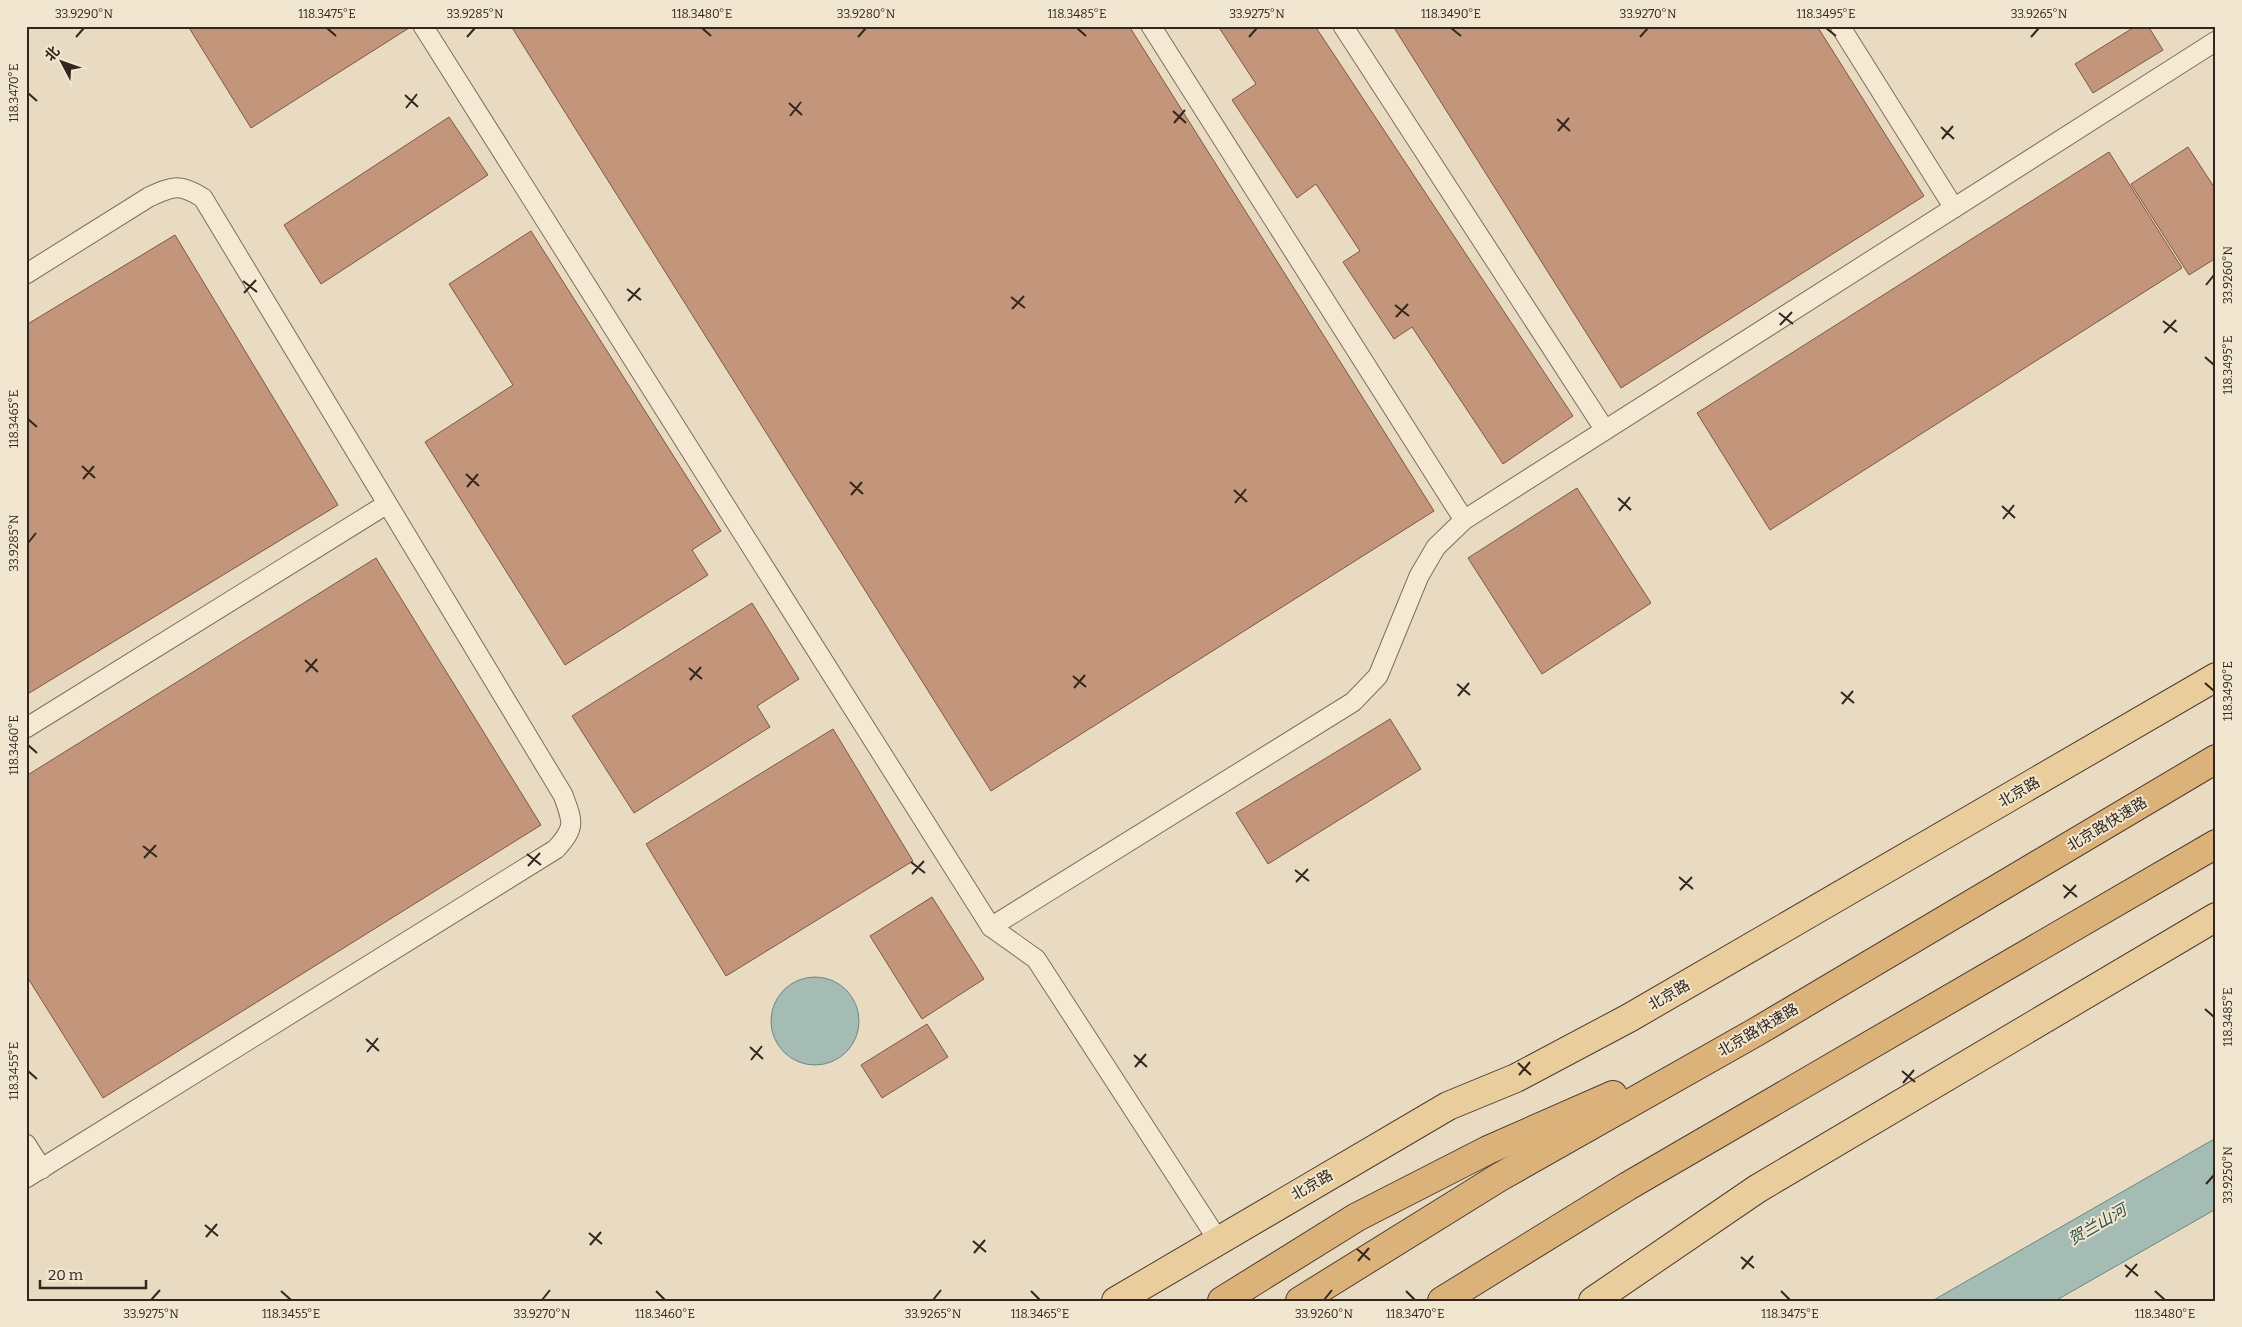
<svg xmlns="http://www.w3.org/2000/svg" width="2242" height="1327" viewBox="0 0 2242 1327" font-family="Bitter,'Noto Sans SC',serif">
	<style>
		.water { fill: #a4bcb3; stroke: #6c8880 }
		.building { fill: #c3967b; stroke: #7d5743 }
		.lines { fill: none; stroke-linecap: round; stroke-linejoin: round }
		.service-casing { stroke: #806d5b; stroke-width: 21 }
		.primary-casing { stroke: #4e3c2f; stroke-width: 30 }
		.trunk-casing { stroke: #4e3c2f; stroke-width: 30 }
		.service { stroke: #f5e9d4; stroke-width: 19 }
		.primary { stroke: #e9cd9c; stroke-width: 28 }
		.trunk { stroke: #dcb27b; stroke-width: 28 }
		.ticks { fill: none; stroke: #32261e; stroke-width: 2 }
		.labels { text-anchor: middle; stroke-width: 4; stroke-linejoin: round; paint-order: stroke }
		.street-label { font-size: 15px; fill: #32261e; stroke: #f1e6d0 }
		.water-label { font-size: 16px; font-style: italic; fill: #2e504c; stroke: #f1e6d0 }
		.neatline { fill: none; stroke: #32261e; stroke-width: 2 }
		.ticks-label { font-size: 12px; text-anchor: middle; fill: #32261e }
	</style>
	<rect width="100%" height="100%" fill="#e9dbc2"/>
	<g class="water">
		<circle cx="815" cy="1021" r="44"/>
		<path d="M 2216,1138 L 2216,1209 L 2055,1301 L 1932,1301 Z"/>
	</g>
	<g class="building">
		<path d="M 188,26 L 408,26 L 409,28 L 251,128 Z"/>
		<path d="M 511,26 L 1129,26 L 1434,511 L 991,791 Z"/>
		<path d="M 1218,26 L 1315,26 L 1573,416 L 1503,464 L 1412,327 L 1394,339 L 1343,262 L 1360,251 L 1316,184 L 1297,198 L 1232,100 L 1256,84 Z"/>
		<path d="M 1393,26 L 1817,26 L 1924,196 L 1621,388 Z"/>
		<path d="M 2136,26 L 2148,26 L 2163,50 L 2093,93 L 2075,64 Z"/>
		<path d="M 449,117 L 488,175 L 321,284 L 284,225 Z"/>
		<path d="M 2188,147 L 2216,190 L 2216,258 L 2189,275 L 2131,184 Z"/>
		<path d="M 2109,152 L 2182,268 L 1770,530 L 1697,413 Z"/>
		<path d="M 531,231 L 721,531 L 692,550 L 708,575 L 565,665 L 425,442 L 513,385 L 449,284 Z"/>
		<path d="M 175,235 L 338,505 L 26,695 L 26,325 Z"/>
		<path d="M 1577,488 L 1651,603 L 1542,674 L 1468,558 Z"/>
		<path d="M 376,558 L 541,825 L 103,1098 L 26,975 L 26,776 Z"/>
		<path d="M 752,603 L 799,679 L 757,706 L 770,727 L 634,813 L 572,716 Z"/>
		<path d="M 1390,719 L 1421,769 L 1268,864 L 1236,813 Z"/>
		<path d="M 833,729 L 913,861 L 726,976 L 646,844 Z"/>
		<path d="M 932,897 L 984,979 L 922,1019 L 870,936 Z"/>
		<path d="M 927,1024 L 948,1057 L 882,1098 L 861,1065 Z"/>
	</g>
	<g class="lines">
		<defs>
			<g id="service">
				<path d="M 423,26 L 991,927 L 1036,959 L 1218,1240"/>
				<path d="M 1151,26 L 1464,520"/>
				<path d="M 1343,26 L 1605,430"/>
				<path d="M 1840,26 L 1954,208"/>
				<path d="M 26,274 L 149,197 C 173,186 180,183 203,198 L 563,795 C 573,822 576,827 556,849 L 26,1178"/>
				<path d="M 26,728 L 387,504"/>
				<path d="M 991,927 L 1353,702 L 1378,676 L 1419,576 L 1436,547 L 1464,520 L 2216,41"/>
				<path d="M 26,1144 L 42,1169"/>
			</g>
			<g id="primary">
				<path d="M 1116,1301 L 1448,1106 L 1516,1078 L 1629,1018 L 2216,677"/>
				<path d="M 1593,1301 L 1757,1189 L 2216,917"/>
			</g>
			<g id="trunk">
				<path d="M 1222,1301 L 1357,1217 L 1488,1150 L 1613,1095"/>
				<path d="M 1300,1301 L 1498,1178 L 1756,1032 L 2216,759"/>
				<path d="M 1442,1301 L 1628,1186 L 2216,844"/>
			</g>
		</defs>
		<use href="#service" class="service-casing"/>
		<use href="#primary" class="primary-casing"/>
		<use href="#trunk" class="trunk-casing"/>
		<use href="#service" class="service"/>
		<use href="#primary" class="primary"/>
		<use href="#trunk" class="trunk"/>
	</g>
	<path class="ticks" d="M 327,28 L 336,36M 702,28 L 711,36M 1077,28 L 1086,36M 1451,28 L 1461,36M 1826,28 L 1836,36M 76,37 L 84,28M 467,37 L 475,28M 858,37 L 866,28M 1249,37 L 1257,28M 1640,37 L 1648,28M 2031,37 L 2039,28M 28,93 L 37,101M 405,95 L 418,107M 789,103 L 802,115M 406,108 L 417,94M 1173,111 L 1186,123M 790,116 L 801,102M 1557,119 L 1570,131M 1174,123 L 1185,110M 1941,127 L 1954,139M 1558,131 L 1569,118M 1942,139 L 1953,126M 243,281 L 257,292M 2206,285 L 2214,275M 627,289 L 641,300M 244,293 L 256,280M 1011,297 L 1025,308M 628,301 L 640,288M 1395,305 L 1409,316M 1012,309 L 1024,296M 1779,313 L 1793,324M 1396,317 L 1408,304M 2163,321 L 2177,332M 1780,325 L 1792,312M 2164,333 L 2176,320M 2205,357 L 2214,365M 28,419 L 37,427M 82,466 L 95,478M 466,474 L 479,486M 83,479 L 94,466M 850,482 L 863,494M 467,487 L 478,474M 1234,490 L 1247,502M 851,495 L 862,482M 1618,498 L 1631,510M 1235,503 L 1246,489M 2002,506 L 2015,518M 1619,511 L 1630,497M 2003,519 L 2014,505M 28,543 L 36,533M 305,660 L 318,672M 689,668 L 702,679M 306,672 L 317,659M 1073,676 L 1086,687M 690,680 L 701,667M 2205,683 L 2214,691M 1457,684 L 1470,695M 1074,688 L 1085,675M 1841,692 L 1854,703M 1458,696 L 1469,683M 1842,704 L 1853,691M 28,745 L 37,753M 143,846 L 157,857M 527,854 L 541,865M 144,858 L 156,845M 911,862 L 925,873M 528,866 L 540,853M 1295,870 L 1309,881M 912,874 L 924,861M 1679,877 L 1693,889M 1296,882 L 1308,869M 2063,885 L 2077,897M 1680,890 L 1692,877M 2064,898 L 2076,885M 2205,1009 L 2214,1017M 366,1039 L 379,1051M 750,1047 L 763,1059M 367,1052 L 378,1038M 1134,1055 L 1147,1067M 751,1060 L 762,1046M 1518,1063 L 1531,1075M 1135,1067 L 1146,1054M 28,1071 L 37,1079M 1902,1071 L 1915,1082M 1519,1075 L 1530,1062M 1903,1083 L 1914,1070M 2206,1184 L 2214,1175M 205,1225 L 218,1236M 589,1233 L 602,1244M 206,1237 L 217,1224M 973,1241 L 986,1252M 590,1245 L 601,1232M 1357,1249 L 1370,1260M 974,1253 L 985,1240M 1741,1257 L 1754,1268M 1358,1261 L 1369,1248M 2125,1265 L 2138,1276M 1742,1269 L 1753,1256M 2126,1277 L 2137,1264M 281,1291 L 291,1300M 656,1291 L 665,1300M 1031,1291 L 1040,1300M 1406,1291 L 1415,1300M 1781,1291 L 1790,1300M 2155,1291 L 2165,1300M 151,1300 L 160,1290M 542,1300 L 550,1290M 933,1300 L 941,1290M 1324,1300 L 1332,1290"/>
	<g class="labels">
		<g class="street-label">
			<text transform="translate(2019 792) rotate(-30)" y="5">北京路</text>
			<text transform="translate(2107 824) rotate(-31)" y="5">北京路快速路</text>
			<text transform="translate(1669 995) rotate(-30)" y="5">北京路</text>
			<text transform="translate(1758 1030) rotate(-30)" y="5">北京路快速路</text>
			<text transform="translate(1312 1185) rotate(-30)" y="5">北京路</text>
		</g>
		<g class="water-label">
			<text transform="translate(2097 1224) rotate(-30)" y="6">贺兰山河</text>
		</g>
	</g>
	<rect width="2242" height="1327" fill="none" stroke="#f1e6d0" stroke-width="55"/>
	<g transform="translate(62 62) rotate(311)" stroke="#f1e6d0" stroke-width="4" paint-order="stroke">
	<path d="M0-4L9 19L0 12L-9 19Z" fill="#32261e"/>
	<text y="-8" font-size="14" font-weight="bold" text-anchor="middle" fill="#32261e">北</text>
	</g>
	<path d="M40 1280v8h106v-8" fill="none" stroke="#32261e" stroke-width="2.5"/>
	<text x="48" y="1280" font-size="15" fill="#32261e" stroke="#f1e6d0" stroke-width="4" paint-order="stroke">20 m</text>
	<rect x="28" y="28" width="2186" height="1272" class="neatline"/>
	<g class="ticks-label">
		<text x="84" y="18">33.9290°N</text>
		<text x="327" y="18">118.3475°E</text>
		<text x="475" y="18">33.9285°N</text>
		<text x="702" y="18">118.3480°E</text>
		<text x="866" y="18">33.9280°N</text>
		<text x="1077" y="18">118.3485°E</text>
		<text x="1257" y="18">33.9275°N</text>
		<text x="1451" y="18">118.3490°E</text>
		<text x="1648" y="18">33.9270°N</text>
		<text x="1826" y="18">118.3495°E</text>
		<text x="2039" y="18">33.9265°N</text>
		<text transform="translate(14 93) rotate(-90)" y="4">118.3470°E</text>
		<text transform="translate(2228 275) rotate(-90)" y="4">33.9260°N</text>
		<text transform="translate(2228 365) rotate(-90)" y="4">118.3495°E</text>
		<text transform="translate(14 419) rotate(-90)" y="4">118.3465°E</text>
		<text transform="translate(14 543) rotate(-90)" y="4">33.9285°N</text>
		<text transform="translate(2228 691) rotate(-90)" y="4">118.3490°E</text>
		<text transform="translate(14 745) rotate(-90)" y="4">118.3460°E</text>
		<text transform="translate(2228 1017) rotate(-90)" y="4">118.3485°E</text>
		<text transform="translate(14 1071) rotate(-90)" y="4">118.3455°E</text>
		<text transform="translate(2228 1175) rotate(-90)" y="4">33.9250°N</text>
		<text x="151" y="1318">33.9275°N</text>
		<text x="291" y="1318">118.3455°E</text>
		<text x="542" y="1318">33.9270°N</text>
		<text x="665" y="1318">118.3460°E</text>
		<text x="933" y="1318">33.9265°N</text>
		<text x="1040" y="1318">118.3465°E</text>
		<text x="1324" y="1318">33.9260°N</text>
		<text x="1415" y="1318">118.3470°E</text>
		<text x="1790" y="1318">118.3475°E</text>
		<text x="2165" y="1318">118.3480°E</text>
	</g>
</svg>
